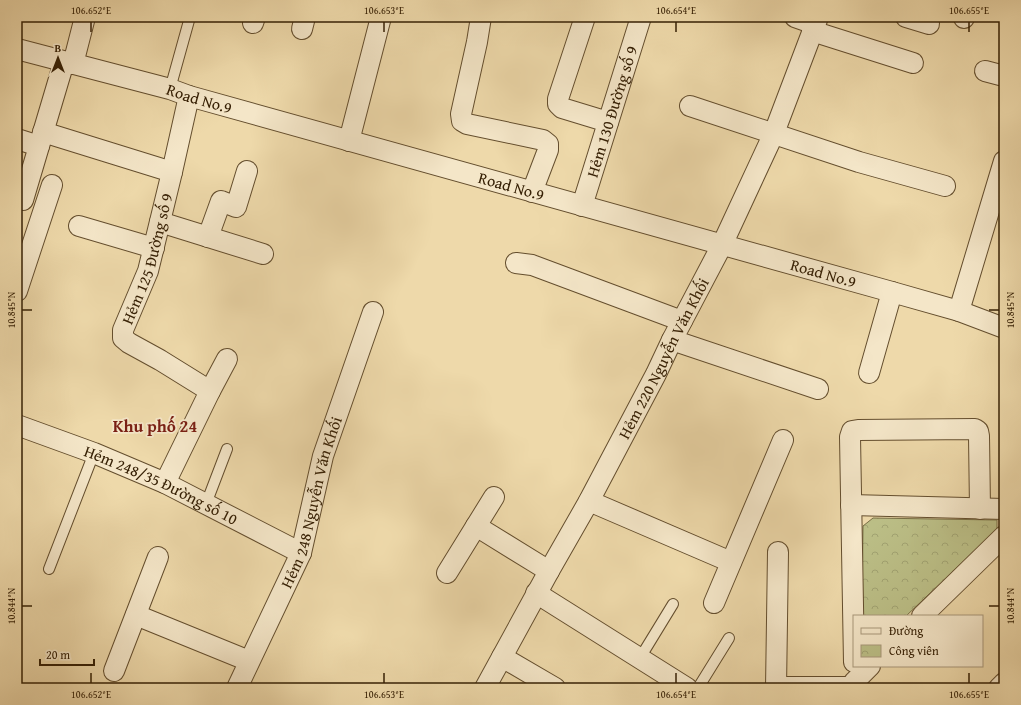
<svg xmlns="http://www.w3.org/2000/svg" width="1021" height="705" viewBox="0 0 1021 705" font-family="'Gentium Book Plus',serif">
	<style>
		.park { fill: url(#park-crowns); stroke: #786f46 }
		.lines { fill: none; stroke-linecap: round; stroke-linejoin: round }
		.lane-casing { stroke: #644e2e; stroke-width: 12 }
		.street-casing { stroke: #644e2e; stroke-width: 22 }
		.lane { stroke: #f4e6c8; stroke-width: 10 }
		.street { stroke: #f4e6c8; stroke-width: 20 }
		.ticks { fill: none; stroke: #362005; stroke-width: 1.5 }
		.labels { text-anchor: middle; stroke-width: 3.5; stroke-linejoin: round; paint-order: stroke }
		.street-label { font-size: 16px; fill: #362005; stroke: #f4e6c8 }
		.neighbourhood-label { font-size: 17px; font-weight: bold; fill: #7a1f14; stroke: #f4e6c8 }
		.neatline { fill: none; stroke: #362005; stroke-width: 1.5 }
		.ticks-label { font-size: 10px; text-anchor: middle; fill: #362005 }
	</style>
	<defs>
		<pattern id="park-crowns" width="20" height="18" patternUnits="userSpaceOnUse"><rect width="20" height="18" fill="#bbbe86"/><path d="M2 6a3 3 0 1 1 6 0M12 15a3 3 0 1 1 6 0" fill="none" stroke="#a1a372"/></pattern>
	</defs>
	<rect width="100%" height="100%" fill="#eed9aa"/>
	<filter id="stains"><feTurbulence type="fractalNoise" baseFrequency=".005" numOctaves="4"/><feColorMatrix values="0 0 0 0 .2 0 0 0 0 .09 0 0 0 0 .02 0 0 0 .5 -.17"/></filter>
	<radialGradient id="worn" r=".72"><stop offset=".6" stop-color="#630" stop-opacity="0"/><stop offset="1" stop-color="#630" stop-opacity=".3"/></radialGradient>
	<path class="park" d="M 873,518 L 997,520 L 997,530 L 906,616 L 862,616 L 863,526 Z"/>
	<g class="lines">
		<defs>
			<g id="lane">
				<path d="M 170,89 L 190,17"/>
				<path d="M 206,504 L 227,449"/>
				<path d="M 49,569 L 94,453"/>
				<path d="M 640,658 L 673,604"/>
				<path d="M 776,682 L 854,682"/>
				<path d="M 698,688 L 729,638"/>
			</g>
			<g id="street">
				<path d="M 481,17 L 477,42 L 461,114 L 462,121 L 467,124 L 543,140 L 548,144 L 548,150 L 532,192"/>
				<path d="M 585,17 L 558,99 L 558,104 L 562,108 L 608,122"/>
				<path d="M 795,17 L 815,24"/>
				<path d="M 906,17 L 929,24"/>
				<path d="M 964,18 L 964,17"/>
				<path d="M 253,23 L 255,17"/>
				<path d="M 302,29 L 305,17"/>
				<path d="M 812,31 L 913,63"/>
				<path id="s1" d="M 17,49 L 170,89 L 189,96 L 892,292 L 959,311 L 1004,328"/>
				<path d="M 73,64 L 85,17"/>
				<path d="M 985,71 L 1004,76"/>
				<path d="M 690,106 L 859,162 L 945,186"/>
				<path d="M 43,132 L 172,172"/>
				<path d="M 17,139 L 39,146"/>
				<path d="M 349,141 L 381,17"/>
				<path d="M 23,200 L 64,62"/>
				<path id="s2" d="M 582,206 L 641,17"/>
				<path d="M 160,222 L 263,254"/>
				<path d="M 79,226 L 154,248"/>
				<path d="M 208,237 L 221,201 L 236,207 L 247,171"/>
				<path d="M 516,263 L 532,265 L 682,321"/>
				<path d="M 17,291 L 52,185"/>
				<path d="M 959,311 L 1004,161"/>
				<path d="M 672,340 L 818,389"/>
				<path d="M 869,373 L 892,292"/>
				<path d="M 210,391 L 227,359"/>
				<path id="s3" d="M 17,425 L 94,453 L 165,483 L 301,553"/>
				<path id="s4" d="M 165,483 L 210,391 L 160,360 L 129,343 L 123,338 L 123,330 L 148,271 L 172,172 L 189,96"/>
				<path d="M 589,501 L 731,562"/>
				<path d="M 851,505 L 1004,509"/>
				<path d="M 476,526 L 549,571"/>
				<path d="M 447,573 L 494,497"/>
				<path d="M 536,593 L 687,688"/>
				<path d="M 714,603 L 783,440"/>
				<path d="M 136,615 L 249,661"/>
				<path d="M 922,616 L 1004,536"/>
				<path d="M 502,657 L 555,688"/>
				<path d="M 854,662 L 850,437 L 852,431 L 858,430 L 975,429 L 978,431 L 979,436 L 980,509"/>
				<path d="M 114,671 L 158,557"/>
				<path d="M 854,682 L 870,666"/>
				<path id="s5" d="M 237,688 L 301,553 L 323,456 L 373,312"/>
				<path id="s6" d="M 485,688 L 549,571 L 589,501 L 656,374 L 672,340 L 722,245 L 774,133 L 818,17"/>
				<path d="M 776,688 L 778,552"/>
				<path d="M 999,688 L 1004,683"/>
			</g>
		</defs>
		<use href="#lane" class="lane-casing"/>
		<use href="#street" class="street-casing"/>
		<use href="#lane" class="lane"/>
		<use href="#street" class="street"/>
	</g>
	<path class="ticks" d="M 91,22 L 91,32M 384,22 L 384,32M 676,22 L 676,32M 969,22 L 969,32M 22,310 L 32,310M 989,310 L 999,310M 22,606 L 32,606M 989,606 L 999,606M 91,673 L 91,683M 384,673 L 384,683M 676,673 L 676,683M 969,673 L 969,683"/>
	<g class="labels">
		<g class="street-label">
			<text dy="6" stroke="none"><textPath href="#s1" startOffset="189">Road No.9</textPath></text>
			<text dy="6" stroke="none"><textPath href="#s2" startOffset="99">Hẻm 130 Đường số 9</textPath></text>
			<text dy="6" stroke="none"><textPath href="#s1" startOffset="513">Road No.9</textPath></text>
			<text dy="6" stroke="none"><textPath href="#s4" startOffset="288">Hẻm 125 Đường số 9</textPath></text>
			<text dy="6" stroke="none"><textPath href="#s1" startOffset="837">Road No.9</textPath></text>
			<text dy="6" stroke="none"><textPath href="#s6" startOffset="375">Hẻm 220 Nguyễn Văn Khối</textPath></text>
			<text dy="6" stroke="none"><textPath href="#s3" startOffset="156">Hẻm 248/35 Đường số 10</textPath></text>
			<text dy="6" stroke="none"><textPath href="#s5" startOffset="201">Hẻm 248 Nguyễn Văn Khối</textPath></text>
		</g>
		<g class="neighbourhood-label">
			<text x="155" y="432">Khu phố 24</text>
		</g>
	</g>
	<rect width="1021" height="705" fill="none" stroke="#eed9aa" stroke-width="44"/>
	<rect x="853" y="615" width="130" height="52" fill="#f4e6c8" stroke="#a8977a"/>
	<rect x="861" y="628" width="20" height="6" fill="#f4e6c8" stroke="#a8977a"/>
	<text x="889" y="635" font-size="12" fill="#362005">Đường</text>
	<rect x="861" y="645" width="20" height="12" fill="url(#park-crowns)" stroke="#a8977a"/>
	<text x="889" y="655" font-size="12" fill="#362005">Công viên</text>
	<g transform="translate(58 58)" stroke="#f4e6c8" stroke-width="3" paint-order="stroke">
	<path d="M0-3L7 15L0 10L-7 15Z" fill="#362005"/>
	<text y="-6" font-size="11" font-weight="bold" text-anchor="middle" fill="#362005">B</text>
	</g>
	<path d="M40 659v6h54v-6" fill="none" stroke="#362005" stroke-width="2"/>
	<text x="46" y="659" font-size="12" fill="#362005" stroke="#f4e6c8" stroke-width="3" paint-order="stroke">20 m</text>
	<rect x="22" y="22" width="977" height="661" class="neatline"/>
	<g class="ticks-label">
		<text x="91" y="14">106.652°E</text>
		<text x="384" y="14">106.653°E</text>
		<text x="676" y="14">106.654°E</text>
		<text x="969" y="14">106.655°E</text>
		<text transform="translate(11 310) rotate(-90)" y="4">10.845°N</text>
		<text transform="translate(1010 310) rotate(-90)" y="4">10.845°N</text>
		<text transform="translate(11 606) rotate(-90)" y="4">10.844°N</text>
		<text transform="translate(1010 606) rotate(-90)" y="4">10.844°N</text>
		<text x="91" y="698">106.652°E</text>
		<text x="384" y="698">106.653°E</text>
		<text x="676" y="698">106.654°E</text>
		<text x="969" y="698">106.655°E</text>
	</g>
	<rect width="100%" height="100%" filter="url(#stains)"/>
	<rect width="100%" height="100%" fill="url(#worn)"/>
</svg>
